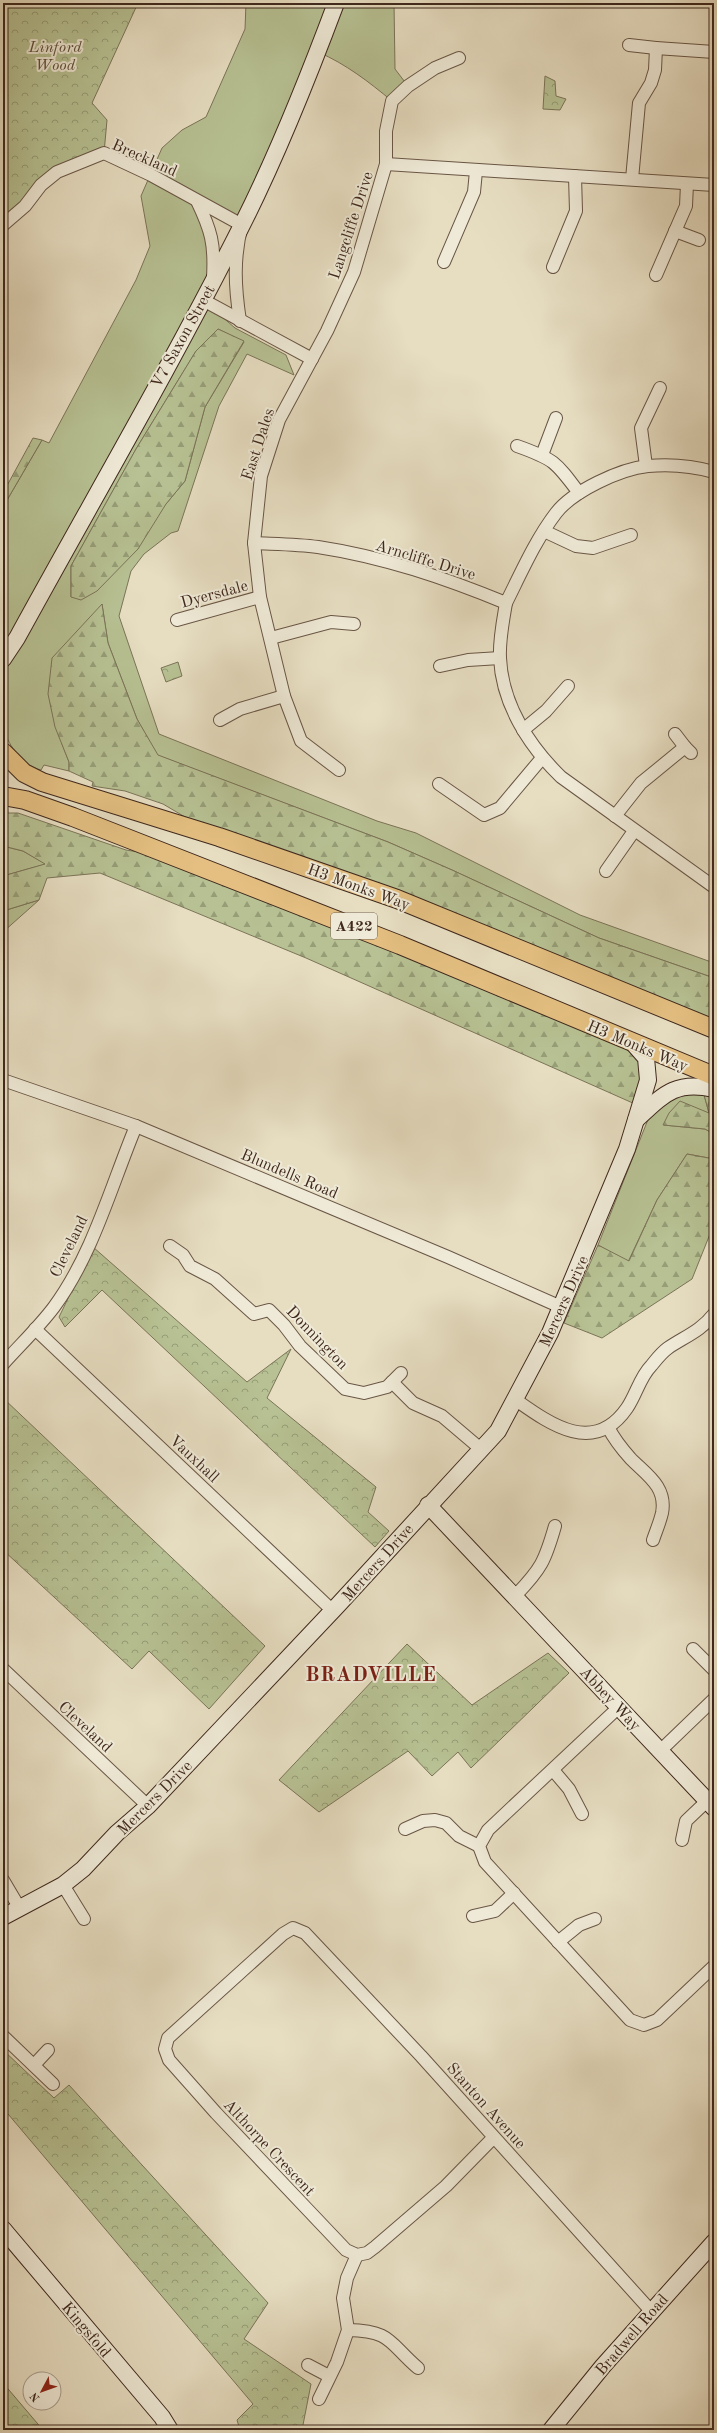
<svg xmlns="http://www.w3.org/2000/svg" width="717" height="2433" viewBox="0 0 717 2433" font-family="'Old Standard TT',serif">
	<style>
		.grass { fill: #b7c193; stroke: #7b7458; fill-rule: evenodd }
		.forest { fill: url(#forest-firs); stroke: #7b7458 }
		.park { fill: url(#park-crowns); stroke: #7b7458 }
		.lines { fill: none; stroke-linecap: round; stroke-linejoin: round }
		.street-casing { stroke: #695646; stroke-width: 14 }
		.secondary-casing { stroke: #3f281d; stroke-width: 18 }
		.primary-casing { stroke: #3f281d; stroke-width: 20 }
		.street { stroke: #efead7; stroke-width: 12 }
		.secondary { stroke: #efead7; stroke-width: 16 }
		.primary { stroke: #e4bf81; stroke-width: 18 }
		.labels { text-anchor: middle; stroke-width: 4; stroke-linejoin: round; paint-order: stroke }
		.shield { fill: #efead7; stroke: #746255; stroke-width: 1 }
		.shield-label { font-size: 15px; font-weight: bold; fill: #3f281d }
		.park-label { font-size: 16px; font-style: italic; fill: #5d4e3a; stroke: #efead7 }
		.street-label { font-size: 16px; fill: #3f281d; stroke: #efead7 }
		.district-label { font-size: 20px; font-weight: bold; letter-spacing: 1px; fill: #7a1f14; stroke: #efead7 }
	</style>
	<defs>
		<pattern id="forest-firs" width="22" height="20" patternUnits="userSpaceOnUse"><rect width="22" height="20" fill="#b7c193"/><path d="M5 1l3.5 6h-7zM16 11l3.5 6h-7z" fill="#969d77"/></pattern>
		<pattern id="park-crowns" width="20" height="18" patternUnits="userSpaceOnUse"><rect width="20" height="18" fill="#b7c193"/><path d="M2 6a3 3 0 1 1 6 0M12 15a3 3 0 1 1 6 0" fill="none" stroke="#969d77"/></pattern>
	</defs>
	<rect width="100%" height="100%" fill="#e7dec2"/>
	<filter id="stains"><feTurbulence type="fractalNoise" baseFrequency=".005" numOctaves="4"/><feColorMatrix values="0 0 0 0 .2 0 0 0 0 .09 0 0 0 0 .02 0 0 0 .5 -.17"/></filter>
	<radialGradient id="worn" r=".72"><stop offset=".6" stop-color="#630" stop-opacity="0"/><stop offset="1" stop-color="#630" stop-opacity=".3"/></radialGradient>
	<g class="grass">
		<path d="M 246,3 L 394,3 L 395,69 L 408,86 L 392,101 C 369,82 346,64 318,52 L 242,225 L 198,201 L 215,252 L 203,300 L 235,328 L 286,355 L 294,375 L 247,354 L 219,406 L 178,531 L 171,533 L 144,554 L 131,571 L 119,616 L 159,734 L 377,821 L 416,833 L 580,915 L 714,963 L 714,978 L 599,938 L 452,870 L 388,842 L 157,755 L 137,719 L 108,643 L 102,604 L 62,744 L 69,762 L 69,771 L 44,765 L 41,770 C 22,765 10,747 3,729 L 3,507 L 42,440 L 49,443 L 136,280 L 150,246 L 141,196 L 162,148 L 182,130 L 206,117 L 245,29 ZM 218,329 L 244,342 L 205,407 L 185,481 L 166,504 L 71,597 L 71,566 L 136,449 L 196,351 Z"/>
		<path d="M 3,846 L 23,851 L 46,864 L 3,876 Z"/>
		<path d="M 39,900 L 3,932 L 3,911 Z"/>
		<path d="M 703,1091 L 709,1113 L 664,1125 L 705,1129 L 714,1134 L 714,1159 L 687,1154 L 657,1200 L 628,1262 L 598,1245 L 649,1117 L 671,1096 Z"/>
	</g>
	<g class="forest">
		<path d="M 218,329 L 244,341 L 205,407 L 185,481 L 166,504 L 138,549 L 97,591 L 81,600 L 71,597 L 71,566 L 136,449 L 196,351 Z"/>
		<path d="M 33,438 L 42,440 L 3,507 L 3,493 Z"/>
		<path d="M 102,604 L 108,643 L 137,719 L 158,755 L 388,842 L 452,870 L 599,938 L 714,978 L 714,1029 L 219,837 L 163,804 L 125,791 L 92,786 L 93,782 L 69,771 L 69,762 L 55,727 L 48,694 L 52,658 Z"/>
		<path d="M 7,804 L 8,813 L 18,813 L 126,850 L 157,855 L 400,945 L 635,1053 L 645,1076 L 635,1104 L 306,958 L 100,873 L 47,878 L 39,900 L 3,911 L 3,876 L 45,864 L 23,851 L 3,846 L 3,805 Z"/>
		<path d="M 703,1091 L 714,1095 L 714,1134 L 705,1129 L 663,1125 L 669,1113 L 680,1101 L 709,1113 Z"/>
		<path d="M 687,1154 L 714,1159 L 714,1224 L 692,1279 L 602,1338 L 564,1323 L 598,1245 L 629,1261 L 657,1200 Z"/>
	</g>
	<g class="park">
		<path d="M 3,3 L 138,3 L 92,103 L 107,120 L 104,153 L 57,172 L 3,225 Z"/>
		<path d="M 545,76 L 555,81 L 556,96 L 566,99 L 560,110 L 543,109 Z"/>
		<path d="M 178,662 L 182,676 L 166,682 L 161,668 Z"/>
		<path d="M 93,1247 L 247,1382 L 291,1349 L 267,1398 L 376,1487 L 368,1512 L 389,1531 L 375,1547 L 102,1290 L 65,1327 L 59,1317 Z"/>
		<path d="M 3,1398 L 265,1646 L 209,1709 L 149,1651 L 132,1669 L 3,1550 Z"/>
		<path d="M 407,1644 L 472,1705 L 548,1653 L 569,1673 L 471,1768 L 458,1752 L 432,1776 L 408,1751 L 319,1812 L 279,1780 Z"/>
		<path d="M 3,2050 L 54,2098 L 69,2085 L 268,2303 L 244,2339 L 311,2384 L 302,2430 L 240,2430 L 237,2420 L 253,2404 L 3,2108 Z"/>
		<path d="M 3,2383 L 43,2430 L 3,2430 Z"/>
	</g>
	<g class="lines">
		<defs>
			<g id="street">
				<path d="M 629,45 L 656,48"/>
				<path d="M 386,164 L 714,185"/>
				<path d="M 632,179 L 639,103 L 651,83 L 655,70 L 656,48 L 714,52"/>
				<path d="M 197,201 C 211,230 215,244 213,277"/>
				<path d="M 3,225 L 25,206 L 41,185 L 57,172 L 104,153 L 151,175 L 242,225 C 233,258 235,288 240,321"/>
				<path d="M 675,231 L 699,240"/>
				<path d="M 444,262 L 474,192 L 476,171"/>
				<path d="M 553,267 L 576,211 L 575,176"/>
				<path d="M 656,275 L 686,206 L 687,184"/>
				<path d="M 203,300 L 312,359"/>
				<path d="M 517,446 C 554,459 556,462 579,493"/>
				<path d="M 542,455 L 556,418"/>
				<path d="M 646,466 L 641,428 L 660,388"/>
				<path d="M 544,531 L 576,546 L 593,548 L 631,535"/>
				<path d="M 254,543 C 275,544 298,544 318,547 C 384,557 445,578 506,603 C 521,573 536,539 556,513 C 573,491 620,469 648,466 C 670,464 693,466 714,472"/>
				<path d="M 506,603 C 503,621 499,640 500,658 C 502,704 529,746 561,777 L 714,887"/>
				<path d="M 177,620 L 260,597"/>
				<path d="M 271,638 L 331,622 L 354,624"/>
				<path d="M 440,666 L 468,660 L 500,658"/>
				<path d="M 220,720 L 240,709 L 284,696"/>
				<path d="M 523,730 L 546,711 L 568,686"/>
				<path d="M 675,734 L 685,747"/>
				<path d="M 339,770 L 301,741 L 284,696 L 260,597 L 254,543 L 261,476 L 279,420 L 327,331 L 354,272 L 386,164 L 386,131 L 392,101 L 408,86 L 435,68 L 459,58"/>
				<path d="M 439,784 L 484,815 L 500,808 L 542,758"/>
				<path d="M 615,816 L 641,783 L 685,747 L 691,753"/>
				<path d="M 606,871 L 634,831"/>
				<path d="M 3,1080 L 136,1126 L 448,1257 L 561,1307"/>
				<path d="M 170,1246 L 183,1255 L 190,1266 L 215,1279 L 254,1314 L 269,1310 L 284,1325 L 300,1346 L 345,1389 L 364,1393 L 387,1387 L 392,1382 L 413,1403 L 442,1416 L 482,1450"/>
				<path d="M 35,1329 L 333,1611"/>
				<path d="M 3,1364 C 20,1345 39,1327 54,1307 C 93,1254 111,1186 136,1126"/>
				<path d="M 392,1382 L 401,1373"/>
				<path d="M 516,1400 C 550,1424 594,1456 627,1408 C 636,1395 640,1377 651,1366 C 656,1360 661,1353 668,1348 C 684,1337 701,1331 714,1314"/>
				<path d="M 608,1427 C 614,1439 622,1449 631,1459 C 647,1475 667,1487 662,1513 C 660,1522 656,1531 653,1540"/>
				<path d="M 516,1595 C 541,1569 545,1561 555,1526"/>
				<path d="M 693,1649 L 714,1670"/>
				<path d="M 3,1669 L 148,1806"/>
				<path d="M 619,1707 L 488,1830 L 479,1846 L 485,1862 L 630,2020 L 644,2025 L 657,2020 L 714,1966"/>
				<path d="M 660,1751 L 714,1699"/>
				<path d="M 553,1770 L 569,1789 L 582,1814"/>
				<path d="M 405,1829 L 423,1821 L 435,1820 L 446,1823 L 459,1836 L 479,1846"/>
				<path d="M 682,1840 L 686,1821 L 707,1801"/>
				<path d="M 3,1880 L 19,1907"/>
				<path d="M 63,1885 L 84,1919"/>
				<path d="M 473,1916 L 495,1911 L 514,1893"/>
				<path d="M 558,1942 L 579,1925 L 595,1919"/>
				<path d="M 3,2036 L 53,2084"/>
				<path d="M 34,2065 L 48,2050"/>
				<path d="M 494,2137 L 446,2186 L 375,2247 L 367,2253 L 357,2255 L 346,2250 L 216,2113 L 169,2060 L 165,2049 L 168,2038 L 283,1934 L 293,1928 L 305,1933 L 421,2056 L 651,2311"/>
				<path d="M 348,2330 C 392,2331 388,2342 418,2368"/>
				<path d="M 308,2365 L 329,2376"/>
				<path d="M 319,2399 L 337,2362 L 348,2330 L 343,2298 L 347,2278 L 357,2255"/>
			</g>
			<g id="secondary">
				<path d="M 3,659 L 17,638 C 92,501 171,366 241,227 C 278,154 308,78 336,3"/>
				<path d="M 636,1120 C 663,1095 675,1080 714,1089"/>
				<path d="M 428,1505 L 714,1808"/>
				<path d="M 3,1917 L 63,1885 L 83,1869 L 117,1833 L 148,1806 L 338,1605 L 498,1431 L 550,1333 L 627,1149 L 648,1080 L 646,1058 L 632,1042"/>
				<path d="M 3,2229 L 162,2417 L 170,2430"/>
				<path d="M 551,2430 L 603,2366 L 714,2242"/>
			</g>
			<g id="primary">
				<path d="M 3,752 L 24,773 L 42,782 L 219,837 L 397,899 L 714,1029"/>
				<path d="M 3,796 L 25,800 L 73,817 L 400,945 L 714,1076"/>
			</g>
		</defs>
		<use href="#street" class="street-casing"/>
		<use href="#secondary" class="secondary-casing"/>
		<use href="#primary" class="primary-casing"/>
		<use href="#street" class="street"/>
		<use href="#secondary" class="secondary"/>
		<use href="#primary" class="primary"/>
	</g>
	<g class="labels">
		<rect class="shield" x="331" y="913" width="46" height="26" rx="3"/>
		<g class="shield-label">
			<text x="354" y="931">A422</text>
		</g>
		<g class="park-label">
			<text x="55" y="52">Linford<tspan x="55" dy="18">Wood</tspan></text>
		</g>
		<g class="street-label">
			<text transform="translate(145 157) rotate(24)" y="6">Breckland</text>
			<text transform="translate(350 225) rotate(-72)" y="6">Langcliffe Drive</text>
			<text transform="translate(182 336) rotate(-61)" y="6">V7 Saxon Street</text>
			<text transform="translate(257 444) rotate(-72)" y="6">East Dales</text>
			<text transform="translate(426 559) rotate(17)" y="6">Arncliffe Drive</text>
			<text transform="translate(214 593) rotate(-15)" y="6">Dyersdale</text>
			<text transform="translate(359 886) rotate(20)" y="6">H3 Monks Way</text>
			<text transform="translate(638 1045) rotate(23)" y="6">H3 Monks Way</text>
			<text transform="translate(290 1173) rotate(23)" y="6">Blundells Road</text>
			<text transform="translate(68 1246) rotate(-64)" y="6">Cleveland</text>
			<text transform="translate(563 1301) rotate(-66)" y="6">Mercers Drive</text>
			<text transform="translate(318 1337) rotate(46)" y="6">Donnington</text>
			<text transform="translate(195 1458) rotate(43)" y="6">Vauxhall</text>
			<text transform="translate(377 1562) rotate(-48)" y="6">Mercers Drive</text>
			<text transform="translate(611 1698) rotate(47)" y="6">Abbey Way</text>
			<text transform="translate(86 1726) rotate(43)" y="6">Cleveland</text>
			<text transform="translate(154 1797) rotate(-45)" y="6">Mercers Drive</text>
			<text transform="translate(487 2105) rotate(48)" y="6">Stanton Avenue</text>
			<text transform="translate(270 2147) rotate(47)" y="6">Althorpe Crescent</text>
			<text transform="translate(87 2329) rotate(50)" y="6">Kingsfold</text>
			<text transform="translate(631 2334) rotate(-49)" y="6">Bradwell Road</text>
		</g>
		<g class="district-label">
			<text x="371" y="1681">BRADVILLE</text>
		</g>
	</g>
	<rect width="717" height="2433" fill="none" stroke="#e7dec2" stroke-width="16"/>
	<rect x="4" y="4" width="709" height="2425" fill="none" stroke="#3f281d" stroke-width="2"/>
	<rect x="8" y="8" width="701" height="2417" fill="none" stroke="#3f281d"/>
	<g transform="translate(42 2391) rotate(229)"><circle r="19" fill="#efead7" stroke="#a99c8d"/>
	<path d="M0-3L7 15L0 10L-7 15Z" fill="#8f2418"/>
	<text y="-6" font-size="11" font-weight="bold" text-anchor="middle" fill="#3f281d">N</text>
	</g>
	<rect width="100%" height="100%" filter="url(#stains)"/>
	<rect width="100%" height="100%" fill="url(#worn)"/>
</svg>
